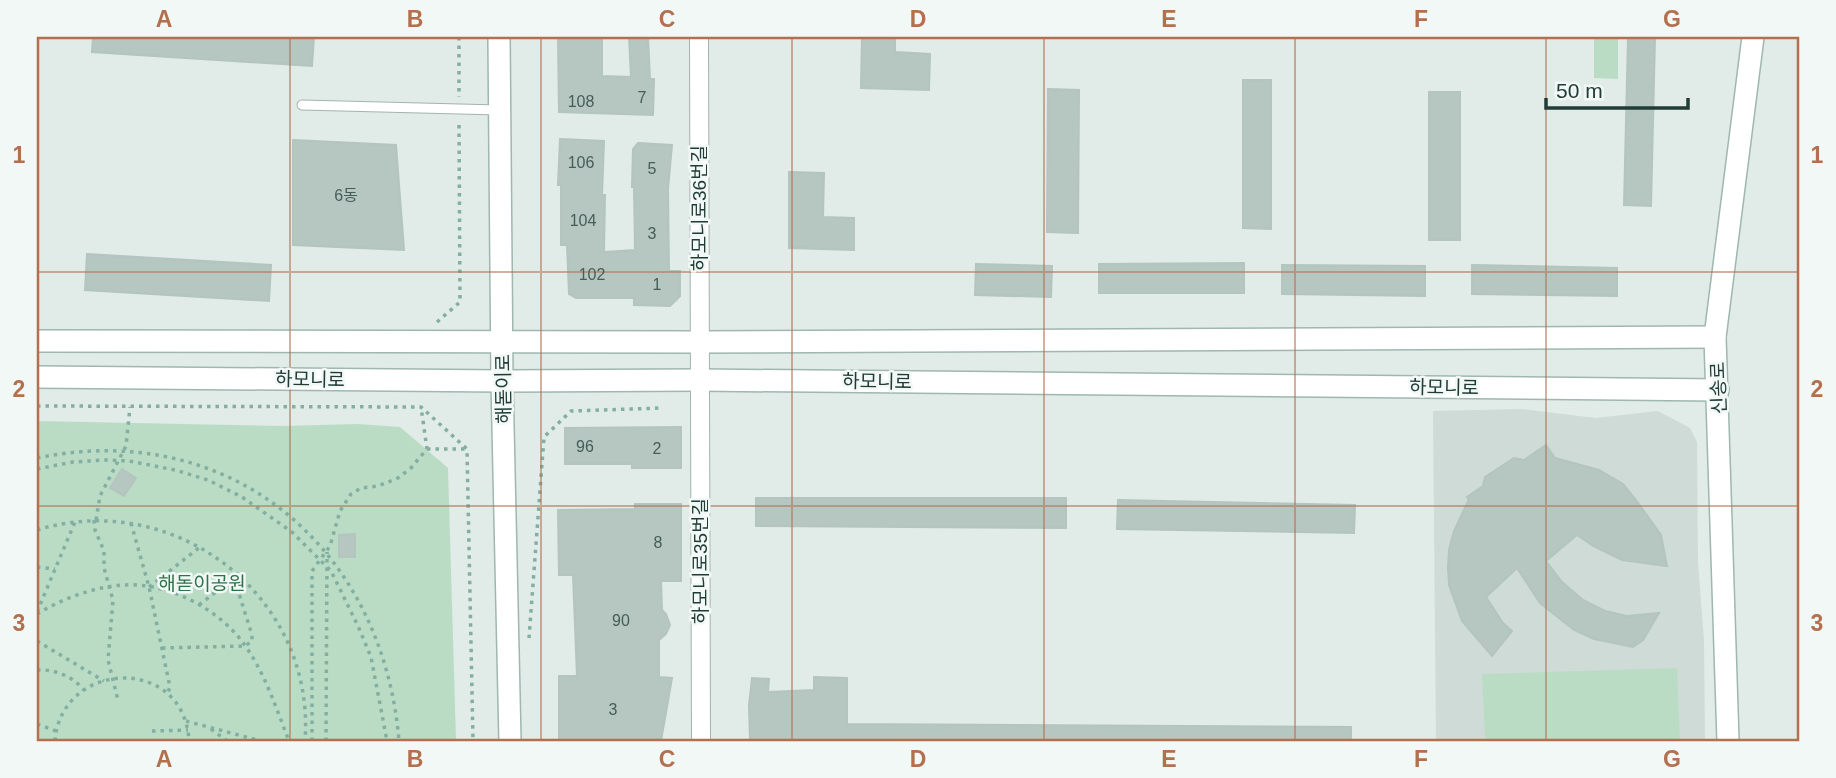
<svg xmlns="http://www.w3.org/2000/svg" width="1836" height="778" viewBox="0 0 1836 778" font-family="Arial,'Noto Sans KR',sans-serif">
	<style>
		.built { fill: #cfdbd6 }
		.green { fill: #badcc5 }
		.building { fill: #b6c6c0; stroke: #b3c5be; stroke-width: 2 }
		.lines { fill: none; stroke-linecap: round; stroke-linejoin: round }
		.lane-casing { stroke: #a4b3ae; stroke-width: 11 }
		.street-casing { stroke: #a4b3ae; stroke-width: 20 }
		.secondary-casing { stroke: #9fb7b0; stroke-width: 24 }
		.path { stroke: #82afa2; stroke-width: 3.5; stroke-dasharray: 3.5 5; stroke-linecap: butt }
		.lane { stroke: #fff; stroke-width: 9 }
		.street { stroke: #fff; stroke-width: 18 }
		.secondary { stroke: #fff; stroke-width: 21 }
		.grid { fill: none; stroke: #b2704f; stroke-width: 2; stroke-opacity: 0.55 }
		.labels { text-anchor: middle; stroke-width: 5; stroke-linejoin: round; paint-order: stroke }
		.number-label { font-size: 16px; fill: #465e58 }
		.street-label { font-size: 19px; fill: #213c36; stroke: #f1f8f5 }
		.park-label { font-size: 19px; fill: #2c724a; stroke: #f1f8f5 }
		.neatline { fill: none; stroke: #b2704f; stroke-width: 2.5 }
		.grid-label { font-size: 23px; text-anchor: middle; font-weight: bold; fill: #b2704f }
	</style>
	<rect width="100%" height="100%" fill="#e1ebe7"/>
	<path class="built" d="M 1521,409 L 1595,418 L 1658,411 L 1690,428 L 1697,442 L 1698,562 L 1704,641 L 1705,741 L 1436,741 L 1433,411 Z"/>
	<g class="green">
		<path d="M 1594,37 L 1618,37 L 1618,79 L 1594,78 Z"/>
		<path d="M 37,421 L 283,426 L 357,424 L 400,427 L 448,468 L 456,741 L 37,741 Z"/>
		<path d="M 1677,668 L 1680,741 L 1485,741 L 1482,674 Z"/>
	</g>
	<g class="building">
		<path d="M 93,37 L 314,37 L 312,66 L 92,52 Z"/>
		<path d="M 558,37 L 602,37 L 602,76 L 631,77 L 629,37 L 648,37 L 650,79 L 654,79 L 653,115 L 559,112 Z"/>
		<path d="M 862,37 L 895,37 L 895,52 L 930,54 L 929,90 L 861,88 Z"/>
		<path d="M 1628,37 L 1655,37 L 1651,206 L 1624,205 Z"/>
		<path d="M 1243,80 L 1271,80 L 1271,229 L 1243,228 Z"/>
		<path d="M 1048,89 L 1079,90 L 1078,233 L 1047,232 Z"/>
		<rect x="1429" y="92" width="31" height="148"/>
		<path d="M 560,139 L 604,141 L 602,195 L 605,195 L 604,252 L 635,250 L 634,187 L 632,187 L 633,149 L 638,143 L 672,145 L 668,189 L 669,271 L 680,271 L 680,296 L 670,306 L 634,305 L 634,298 L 576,298 L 569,294 L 567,245 L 561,245 L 561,185 L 558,185 Z"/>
		<path d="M 293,140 L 396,145 L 404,250 L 293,245 Z"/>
		<path d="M 789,172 L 824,173 L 823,217 L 854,218 L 854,250 L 789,248 Z"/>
		<path d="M 87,254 L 271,265 L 269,301 L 85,290 Z"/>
		<path d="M 1244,263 L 1244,293 L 1099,293 L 1099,264 Z"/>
		<path d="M 976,264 L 1052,266 L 1051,297 L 975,295 Z"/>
		<path d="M 1282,265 L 1425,266 L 1425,296 L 1282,294 Z"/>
		<path d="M 1472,265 L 1617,268 L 1617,296 L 1472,294 Z"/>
		<path d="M 681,427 L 681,468 L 632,468 L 632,464 L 565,464 L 565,428 Z"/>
		<path d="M 1546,445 L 1555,458 L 1599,470 L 1623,484 L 1636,500 L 1661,535 L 1667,566 L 1622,560 L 1593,546 L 1577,535 L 1546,561 L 1562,582 L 1583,600 L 1605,611 L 1627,616 L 1659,613 L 1643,640 L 1633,647 L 1594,639 L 1574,630 L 1540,603 L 1517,568 L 1486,597 L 1503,623 L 1512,631 L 1492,656 L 1462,621 L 1449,585 L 1448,567 L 1449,550 L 1454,531 L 1469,499 L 1467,497 L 1483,486 L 1485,477 L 1514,458 L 1524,460 Z"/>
		<path d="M 122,469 L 136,478 L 124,496 L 110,488 Z"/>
		<path d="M 756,498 L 1066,498 L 1066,528 L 756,526 Z"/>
		<path d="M 1118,500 L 1355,505 L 1354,533 L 1117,529 Z"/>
		<path d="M 635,504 L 681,504 L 681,581 L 661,581 L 662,610 L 666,614 L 670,625 L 666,634 L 659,640 L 659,677 L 672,678 L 661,741 L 559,741 L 559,676 L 577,676 L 573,575 L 559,575 L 558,510 L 635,509 Z"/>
		<path d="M 355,534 L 355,557 L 339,557 L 339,535 Z"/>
		<path d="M 814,677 L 847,678 L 847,724 L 1351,727 L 1351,741 L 750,741 L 749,705 L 752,678 L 769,679 L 768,692 L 814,690 Z"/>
	</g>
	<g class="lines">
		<defs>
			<path id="lane" d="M 302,105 L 499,110"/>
			<path id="street" d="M 699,37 L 701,741"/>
			<g id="secondary">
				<path d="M 499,37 L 502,381 L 510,741"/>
				<path d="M 37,341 L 699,342 L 1715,337"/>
				<path d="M 37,377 L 502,381 L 700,380 L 1718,390"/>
				<path d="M 1728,741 L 1715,337 L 1753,37"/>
			</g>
		</defs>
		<use href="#lane" class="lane-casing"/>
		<use href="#street" class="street-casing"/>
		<use href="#secondary" class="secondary-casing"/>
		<g class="path">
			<path d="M 459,37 L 459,97"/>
			<path d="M 437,322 L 460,302 L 459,123"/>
			<path d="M 37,406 L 421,407 L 467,449 L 473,741"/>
			<path d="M 427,449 L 466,449"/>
			<path d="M 37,458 C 231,418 383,548 399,741"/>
			<path d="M 37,469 L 73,462 L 105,460 L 129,461 L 175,470 L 208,480 L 242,497 L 292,532 L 331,571 L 358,626 L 371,657 L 387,741"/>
			<path d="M 94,520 L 95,530 L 104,551 L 104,568 L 113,600 L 108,660 L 118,700"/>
			<path d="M 96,520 L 100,496 L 126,446 L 130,407"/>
			<path d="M 131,523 L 149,587 L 170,687 L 168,692"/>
			<path d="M 37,530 C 174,488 316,596 305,741"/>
			<path d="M 37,567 L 55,569"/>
			<path d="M 149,587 L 200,547"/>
			<path d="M 199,605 L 234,578"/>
			<path d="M 37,612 L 75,522"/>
			<path d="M 37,614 C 62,599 93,587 123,585 C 167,582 218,608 244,644 C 265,673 276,708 289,741"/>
			<path d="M 529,638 L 544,437 L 571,411 L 662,408"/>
			<path d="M 37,641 L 104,681"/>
			<path d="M 162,648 L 245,646 L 252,641 L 252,635 L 234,578"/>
			<path d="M 37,670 C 55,669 72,676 84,690"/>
			<path d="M 186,721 L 261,741"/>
			<path d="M 37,724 L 56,731"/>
			<path d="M 211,729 L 227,741"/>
			<path d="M 152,731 L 188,730"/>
			<path d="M 55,741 C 61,660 184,654 189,741"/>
			<path d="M 312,741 L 312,571 L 330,546 L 340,511 L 351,494 L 361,488 L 378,486 L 398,478 L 411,468 L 427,449 L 421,407"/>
			<path d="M 326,741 L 327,552"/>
		</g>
		<use href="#lane" class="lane"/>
		<use href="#street" class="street"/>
		<use href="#secondary" class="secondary"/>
	</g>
	<path class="grid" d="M 290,37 L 290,741M 541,37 L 541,741M 792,37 L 792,741M 1044,37 L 1044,741M 1295,37 L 1295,741M 1546,37 L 1546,741M 37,272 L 1799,272M 37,506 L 1799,506"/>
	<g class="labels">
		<g class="number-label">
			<text x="642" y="103">7</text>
			<text x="581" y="107">108</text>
			<text x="581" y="168">106</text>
			<text x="652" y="174">5</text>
			<text x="346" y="201">6동</text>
			<text x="583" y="226">104</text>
			<text x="652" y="239">3</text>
			<text x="592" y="280">102</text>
			<text x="657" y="290">1</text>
			<text x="585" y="452">96</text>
			<text x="657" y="454">2</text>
			<text x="658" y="548">8</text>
			<text x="621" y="626">90</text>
			<text x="613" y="715">3</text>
		</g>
		<g class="street-label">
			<text transform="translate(699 208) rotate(-90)" y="7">하모니로36번길</text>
			<text transform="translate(310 379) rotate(1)" y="7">하모니로</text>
			<text transform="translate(877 381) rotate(1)" y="7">하모니로</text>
			<text transform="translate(1444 387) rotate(1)" y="7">하모니로</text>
			<text transform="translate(1718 388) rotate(-92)" y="7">신송로</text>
			<text transform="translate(503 389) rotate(-91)" y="7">해돋이로</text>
			<text transform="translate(700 561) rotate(-90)" y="7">하모니로35번길</text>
		</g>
		<g class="park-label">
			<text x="202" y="590">해돋이공원</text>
		</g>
	</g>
	<rect width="1836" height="778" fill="none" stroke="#f1f8f5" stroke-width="77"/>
	<path d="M1546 98v10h142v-10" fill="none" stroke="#213c36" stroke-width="3.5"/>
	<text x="1556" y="98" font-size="21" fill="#213c36" stroke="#f1f8f5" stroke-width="5" paint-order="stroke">50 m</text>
	<rect x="38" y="38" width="1760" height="702" class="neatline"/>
	<g class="grid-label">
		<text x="164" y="27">A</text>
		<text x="415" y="27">B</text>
		<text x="667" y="27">C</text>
		<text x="918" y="27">D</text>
		<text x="1169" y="27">E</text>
		<text x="1421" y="27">F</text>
		<text x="1672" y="27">G</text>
		<text x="19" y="163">1</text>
		<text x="1817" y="163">1</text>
		<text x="19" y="397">2</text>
		<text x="1817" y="397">2</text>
		<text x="19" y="631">3</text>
		<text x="1817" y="631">3</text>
		<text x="164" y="767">A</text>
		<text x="415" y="767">B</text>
		<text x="667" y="767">C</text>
		<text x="918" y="767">D</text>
		<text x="1169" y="767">E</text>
		<text x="1421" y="767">F</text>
		<text x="1672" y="767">G</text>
	</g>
</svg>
